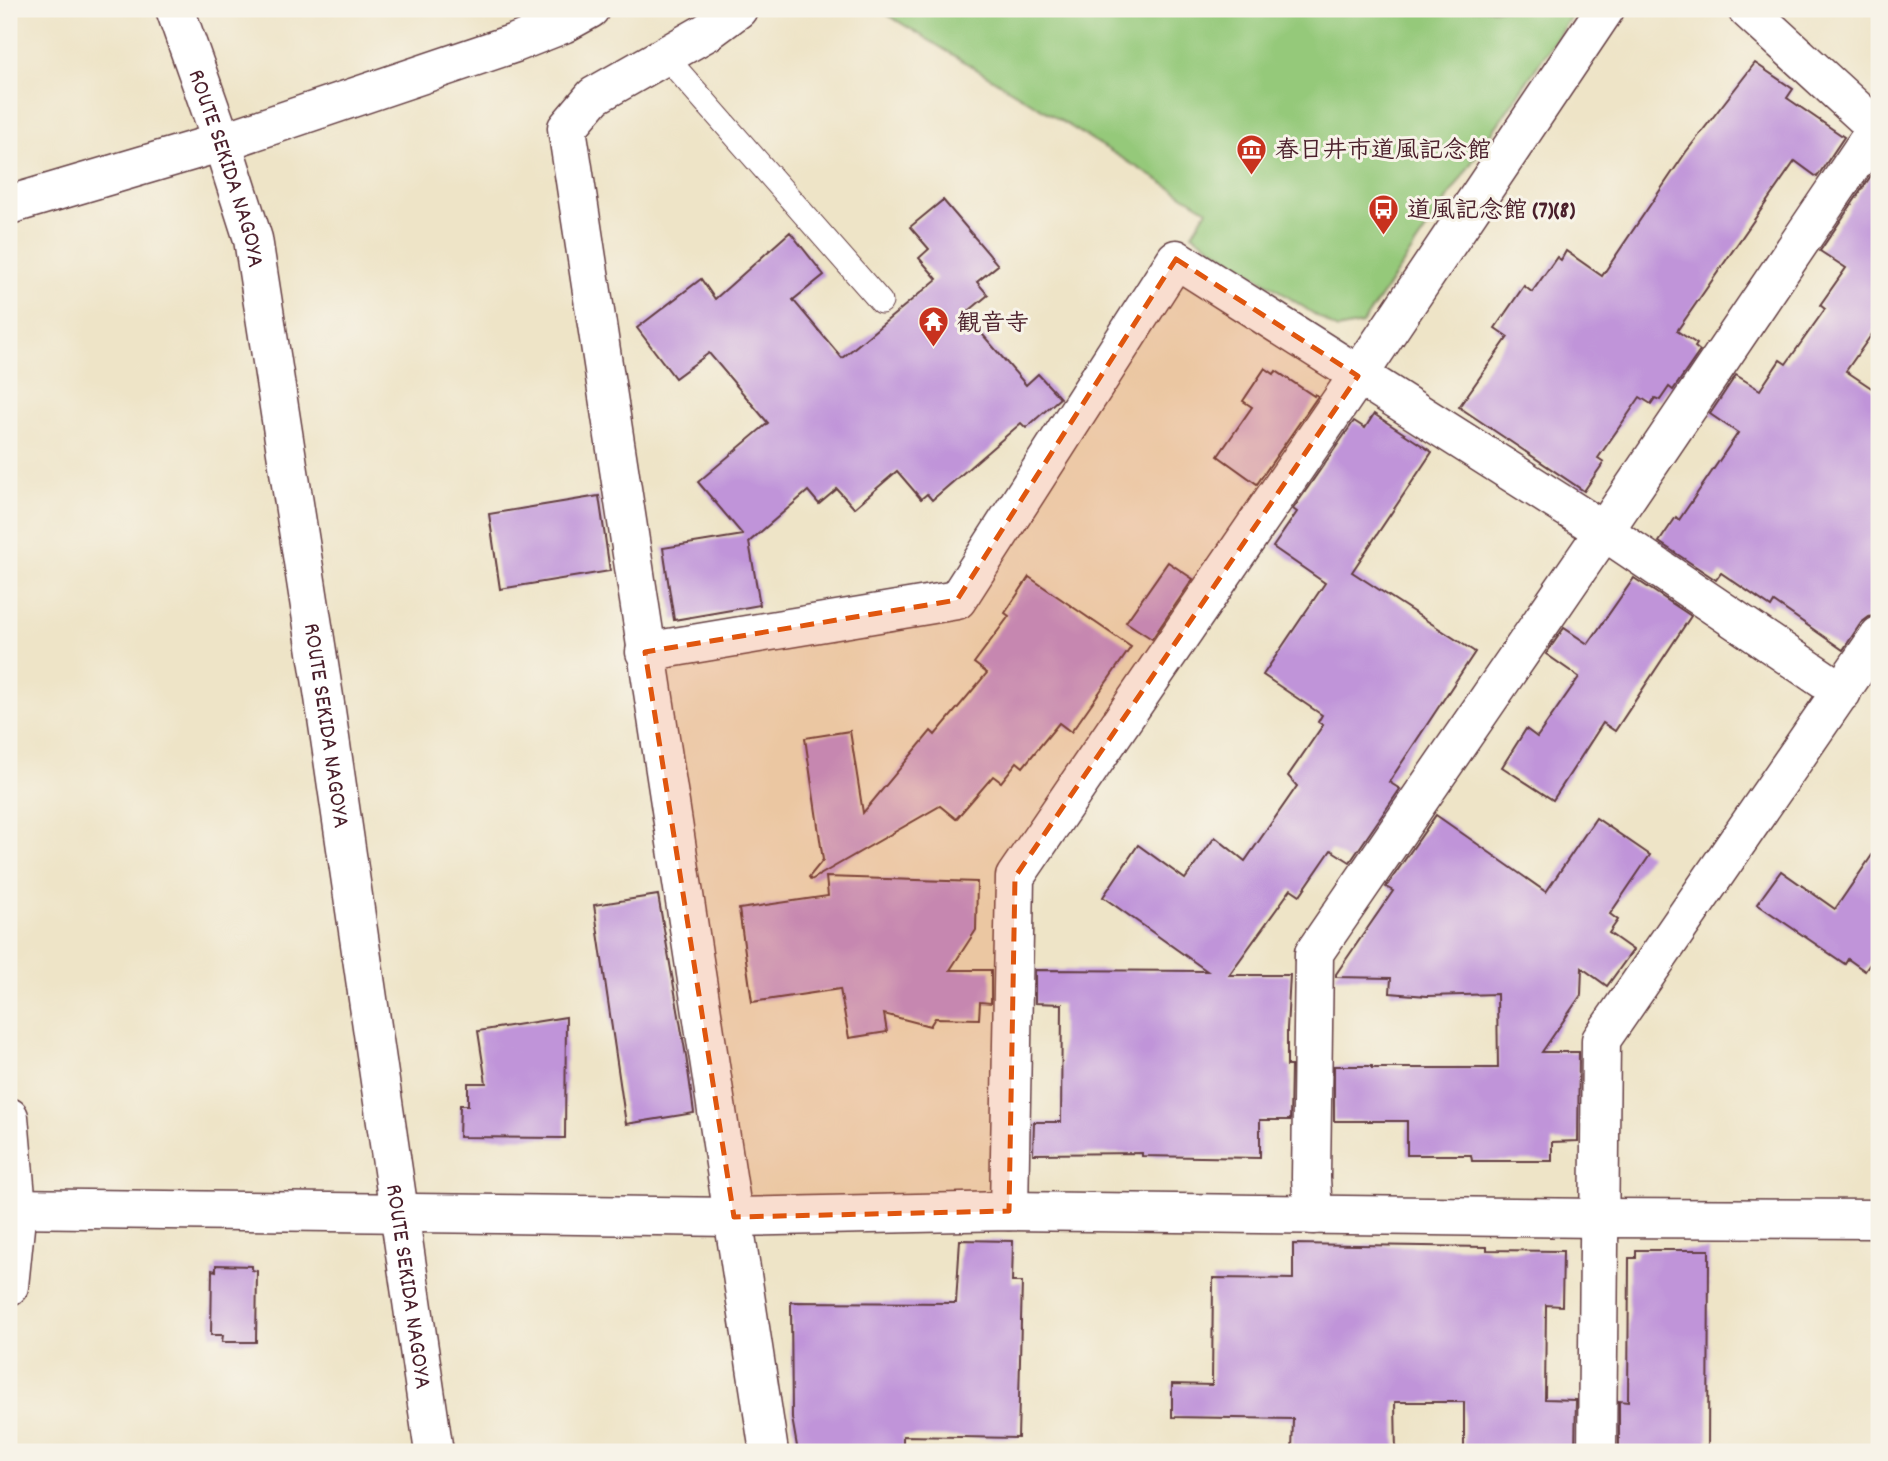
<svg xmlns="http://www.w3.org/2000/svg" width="1888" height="1461" viewBox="0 0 1888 1461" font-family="Dekko,'Klee One',sans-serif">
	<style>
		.green { fill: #95c97a; stroke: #707452; stroke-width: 2 }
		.building { fill: #c094d9 }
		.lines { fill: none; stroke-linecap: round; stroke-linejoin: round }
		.service-casing { stroke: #633d42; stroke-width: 25 }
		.minor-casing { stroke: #633d42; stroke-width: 41 }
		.secondary-casing { stroke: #633d42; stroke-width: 41 }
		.primary-casing { stroke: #633d42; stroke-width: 41 }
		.service { stroke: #fff; stroke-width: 23 }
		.minor { stroke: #fff; stroke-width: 38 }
		.secondary { stroke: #fff; stroke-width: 38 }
		.primary { stroke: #fff; stroke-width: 38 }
		.marked { fill: #e0560e; fill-opacity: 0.2; stroke: #e0560e; stroke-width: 5; stroke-dasharray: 14 9; stroke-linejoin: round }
		.labels { text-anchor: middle; stroke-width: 6; stroke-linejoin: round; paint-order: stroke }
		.poi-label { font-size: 24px; font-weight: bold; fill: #4a1f2b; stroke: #f7f3e8; text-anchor: start }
		.street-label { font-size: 24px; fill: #4a1f2b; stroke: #f7f3e8 }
	</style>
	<rect width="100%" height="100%" fill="#f7f3e8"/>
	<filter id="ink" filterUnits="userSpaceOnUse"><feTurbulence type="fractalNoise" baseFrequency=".0143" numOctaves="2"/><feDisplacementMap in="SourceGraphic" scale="14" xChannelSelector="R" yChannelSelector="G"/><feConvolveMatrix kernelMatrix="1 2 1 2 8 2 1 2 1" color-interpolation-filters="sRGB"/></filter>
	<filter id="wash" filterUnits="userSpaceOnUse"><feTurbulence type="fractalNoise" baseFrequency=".00686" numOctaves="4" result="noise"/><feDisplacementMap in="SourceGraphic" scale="28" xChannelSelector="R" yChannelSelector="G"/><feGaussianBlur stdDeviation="1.57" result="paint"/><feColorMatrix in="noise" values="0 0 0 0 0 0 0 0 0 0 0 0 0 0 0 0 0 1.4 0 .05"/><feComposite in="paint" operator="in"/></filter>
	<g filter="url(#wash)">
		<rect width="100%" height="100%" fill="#eee4c7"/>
		<path class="green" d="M 878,9 L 1576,9 L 1362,324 L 1337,329 L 1192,234 L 1207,210 Z"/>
		<g id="blocks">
			<g class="building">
				<path d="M 1755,63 L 1793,89 L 1787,98 L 1844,137 L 1817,177 L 1795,161 L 1677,331 L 1697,344 L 1695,347 L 1700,351 L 1673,390 L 1669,387 L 1660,400 L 1655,398 L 1651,404 L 1640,397 L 1598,458 L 1604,462 L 1584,491 L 1459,407 L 1508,337 L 1495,328 L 1524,286 L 1532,292 L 1557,257 L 1561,260 L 1566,251 L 1602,276 L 1686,152 Z"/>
				<path d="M 1879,164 L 1879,324 L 1846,371 L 1879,393 L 1879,614 L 1869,617 L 1861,623 L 1843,650 L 1774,602 L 1771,607 L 1721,573 L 1716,580 L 1659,542 L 1676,517 L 1679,520 L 1738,433 L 1710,414 L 1736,375 L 1760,390 L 1780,360 L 1786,364 L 1825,309 L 1820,305 L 1846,268 L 1820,251 Z"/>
				<path d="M 943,200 L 998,265 L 977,282 L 988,295 L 965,314 L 1026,385 L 1038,374 L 1060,398 L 1026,428 L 1021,423 L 932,500 L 927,494 L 921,499 L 897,471 L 854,508 L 837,489 L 819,504 L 808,491 L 749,542 L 760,605 L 674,620 L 663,548 L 743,535 L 698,482 L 768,423 L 709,353 L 675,378 L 637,328 L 701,279 L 715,299 L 790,232 L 824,275 L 793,300 L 842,358 L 937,279 L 919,258 L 929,249 L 910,227 Z"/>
				<path d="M 1265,368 L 1274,374 L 1276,371 L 1314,396 L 1315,394 L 1318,396 L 1257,484 L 1218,456 L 1252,407 L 1243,401 Z"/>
				<path d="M 1374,414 L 1432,452 L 1352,572 L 1475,652 L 1389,782 L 1400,789 L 1350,862 L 1331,850 L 1300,895 L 1291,889 L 1229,975 L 1290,975 L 1287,1029 L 1287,1066 L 1291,1066 L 1290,1120 L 1260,1120 L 1260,1158 L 1142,1156 L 1142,1153 L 1033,1154 L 1034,1122 L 1061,1122 L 1062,1004 L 1035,1003 L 1035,970 L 1207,971 L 1103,897 L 1138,845 L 1185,879 L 1215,837 L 1245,861 L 1297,786 L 1288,776 L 1323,725 L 1318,722 L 1322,715 L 1263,675 L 1325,583 L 1273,547 L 1297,512 L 1293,509 L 1354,421 L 1365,428 Z"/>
				<path d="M 599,496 L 610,571 L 500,589 L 489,514 Z"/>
				<path d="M 1168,562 L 1193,579 L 1152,639 L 1126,622 Z"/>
				<path d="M 1029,577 L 1131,647 L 1080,720 L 1071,732 L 1059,723 L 1023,767 L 1017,762 L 1001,782 L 993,776 L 956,819 L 940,806 L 811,880 L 809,877 L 823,860 L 805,738 L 850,731 L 863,813 L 931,731 L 935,735 L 987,673 L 974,663 L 1009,616 L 1005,613 Z"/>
				<path d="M 1634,578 L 1691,616 L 1615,731 L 1603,723 L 1553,800 L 1502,767 L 1526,729 L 1537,737 L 1579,677 L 1546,654 L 1564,628 L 1588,644 Z"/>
				<path d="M 1436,815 L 1546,892 L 1596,818 L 1650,855 L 1610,914 L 1618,920 L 1609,933 L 1633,950 L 1607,986 L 1582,968 L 1581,995 L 1542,1052 L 1579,1052 L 1578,1141 L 1552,1142 L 1552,1161 L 1472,1161 L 1471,1155 L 1407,1155 L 1407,1121 L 1334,1121 L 1334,1066 L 1372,1066 L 1372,1068 L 1498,1068 L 1497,994 L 1427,996 L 1390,993 L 1391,978 L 1336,977 L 1336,974 L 1393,891 L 1386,887 Z"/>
				<path d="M 1879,845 L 1879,951 L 1865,971 L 1848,959 L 1845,964 L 1757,904 L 1781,871 L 1835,909 Z"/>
				<path d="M 826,877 L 977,882 L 976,930 L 950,970 L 991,970 L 991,1003 L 980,1002 L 979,1019 L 935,1018 L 930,1026 L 884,1014 L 887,1032 L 849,1038 L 840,989 L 752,1002 L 739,909 L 828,896 Z"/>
				<path d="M 658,895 L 686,1056 L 694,1113 L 626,1124 L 594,905 Z"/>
				<path d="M 566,1017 L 565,1138 L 459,1137 L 460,1105 L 468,1105 L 468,1083 L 486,1083 L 478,1031 Z"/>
				<path d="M 960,1240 L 1013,1241 L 1012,1282 L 1022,1282 L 1018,1438 L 903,1436 L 903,1452 L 798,1452 L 792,1418 L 791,1302 L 956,1303 Z"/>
				<path d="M 1293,1244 L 1487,1247 L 1487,1250 L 1563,1251 L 1562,1306 L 1546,1305 L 1545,1399 L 1576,1400 L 1575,1448 L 1545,1448 L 1545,1452 L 1464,1452 L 1464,1402 L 1395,1402 L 1396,1452 L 1292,1452 L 1293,1419 L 1172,1417 L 1172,1384 L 1212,1385 L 1213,1278 L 1293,1279 Z"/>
				<path d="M 1636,1250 L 1709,1250 L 1708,1452 L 1627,1452 L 1627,1449 L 1619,1449 L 1619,1401 L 1628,1402 L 1629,1258 L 1636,1258 Z"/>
				<path d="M 216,1265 L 252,1266 L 252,1270 L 257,1271 L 256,1342 L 222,1342 L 223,1335 L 211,1335 L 212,1270 L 216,1271 Z"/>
			</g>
		</g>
	</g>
	<g filter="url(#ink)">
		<use href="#blocks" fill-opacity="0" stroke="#633d42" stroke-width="2"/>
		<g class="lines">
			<defs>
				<path id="service" d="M 665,56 L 881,302"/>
				<g id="minor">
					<path d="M 738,9 L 707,32 L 594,96 L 567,128 L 769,1452"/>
					<path d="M 1747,9 L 1879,130"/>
					<path d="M 9,205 L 222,142"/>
					<path d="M 645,652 L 957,600 L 1176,259 L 1604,531 L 1842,692"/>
					<path d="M 9,1117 L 17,1208 L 9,1286"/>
					<path d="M 9,1208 L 734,1217 L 1009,1211 L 1598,1218 L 1879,1219"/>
					<path d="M 1009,1211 L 1015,877 L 1358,376 L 1605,9"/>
					<path d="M 1313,1215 L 1311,1178 L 1314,953 L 1604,531 L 1877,128"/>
					<path d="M 1597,1452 L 1601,1040 L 1879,636"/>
				</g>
				<path id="secondary" d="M 222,142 L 515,43 L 563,24 L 590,9"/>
				<g id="primary">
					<path id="s1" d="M 175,9 L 222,142 L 253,239 L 324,697 L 434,1452"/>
				</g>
			</defs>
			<use href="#service" class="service-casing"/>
			<use href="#minor" class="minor-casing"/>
			<use href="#secondary" class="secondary-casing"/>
			<use href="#primary" class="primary-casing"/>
			<use href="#service" class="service"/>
			<use href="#minor" class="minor"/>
			<use href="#secondary" class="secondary"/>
			<use href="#primary" class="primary"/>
		</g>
	</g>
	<path class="marked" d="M 1176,259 L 1358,376 L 1015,877 L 1009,1211 L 734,1217 L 645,652 L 957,600 Z"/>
	<defs>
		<symbol id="museum-pin" viewBox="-11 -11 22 30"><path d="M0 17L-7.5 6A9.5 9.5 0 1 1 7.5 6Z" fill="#c8321e" stroke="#f7f3e8"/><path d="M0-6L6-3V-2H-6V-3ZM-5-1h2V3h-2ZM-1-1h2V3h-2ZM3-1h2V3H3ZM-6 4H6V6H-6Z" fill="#fff"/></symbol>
		<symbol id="bus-pin" viewBox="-11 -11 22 30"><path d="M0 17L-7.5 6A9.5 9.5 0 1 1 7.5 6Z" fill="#c8321e" stroke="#f7f3e8"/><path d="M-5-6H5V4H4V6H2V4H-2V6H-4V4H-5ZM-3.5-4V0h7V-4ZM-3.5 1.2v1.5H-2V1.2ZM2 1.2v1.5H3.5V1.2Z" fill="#fff"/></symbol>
		<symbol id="temple-pin" viewBox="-11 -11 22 30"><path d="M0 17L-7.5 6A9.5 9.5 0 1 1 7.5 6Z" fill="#c8321e" stroke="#f7f3e8"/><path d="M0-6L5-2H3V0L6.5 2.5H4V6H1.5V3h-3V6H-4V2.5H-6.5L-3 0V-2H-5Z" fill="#fff"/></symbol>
	</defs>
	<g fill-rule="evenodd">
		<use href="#museum-pin" x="1234" y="132" width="35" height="47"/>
		<use href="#bus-pin" x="1366" y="192" width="35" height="47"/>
		<use href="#temple-pin" x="916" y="304" width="35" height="47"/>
	</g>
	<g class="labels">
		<g class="poi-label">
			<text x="1275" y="157">春日井市道風記念館</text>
			<text x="1407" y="217">道風記念館 (7)(8)</text>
			<text x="957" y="330">観音寺</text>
		</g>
		<g class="street-label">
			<text dy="8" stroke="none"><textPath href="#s1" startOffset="168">ROUTE SEKIDA NAGOYA</textPath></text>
			<text dy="8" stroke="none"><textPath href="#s1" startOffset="735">ROUTE SEKIDA NAGOYA</textPath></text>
			<text dy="8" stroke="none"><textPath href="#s1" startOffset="1302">ROUTE SEKIDA NAGOYA</textPath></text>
		</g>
	</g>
	<rect width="1888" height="1461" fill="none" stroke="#f7f3e8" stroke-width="35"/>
</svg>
